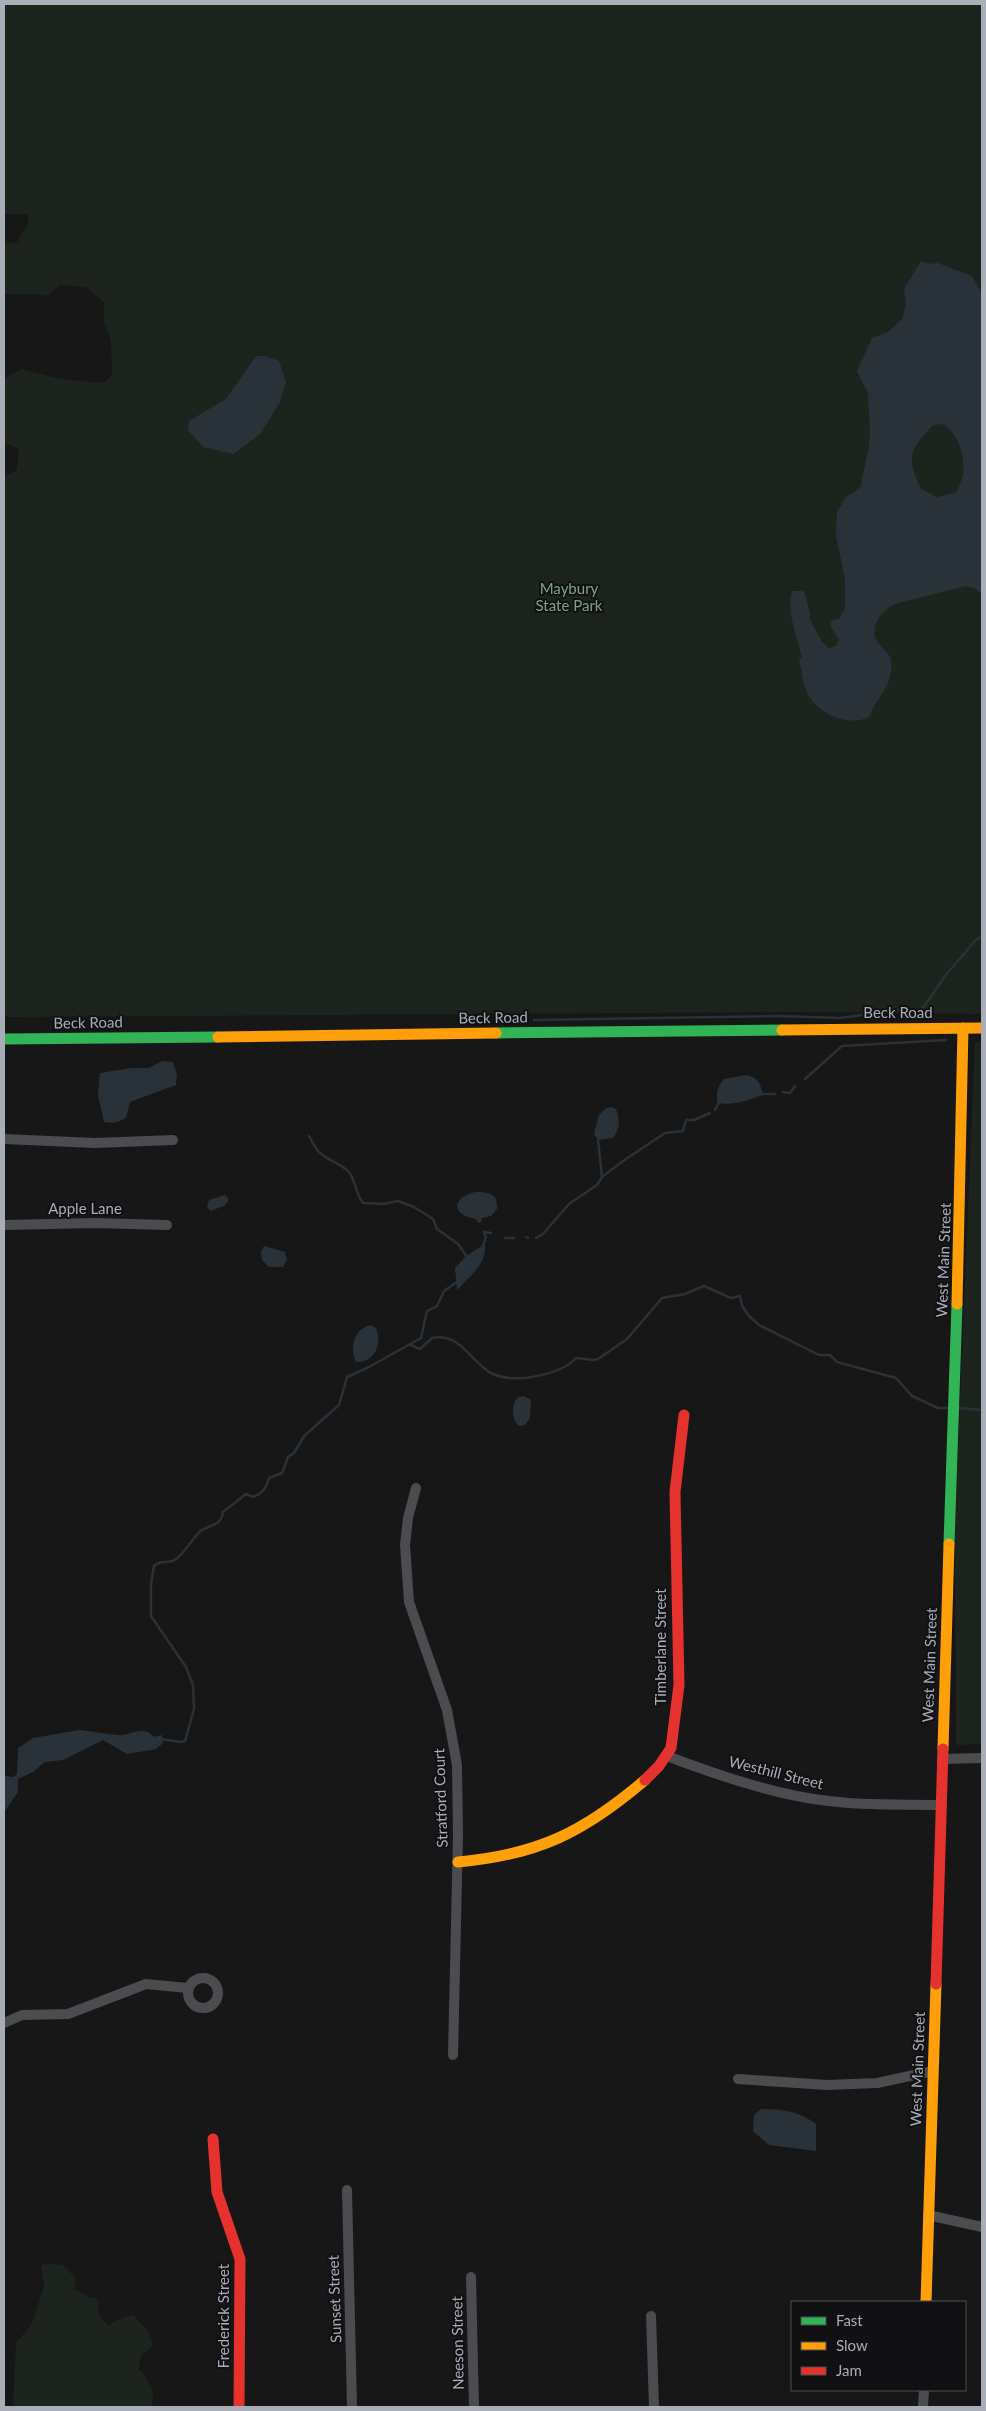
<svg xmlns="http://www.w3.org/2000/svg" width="986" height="2411" viewBox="0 0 986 2411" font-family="Lato,sans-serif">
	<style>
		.green { fill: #1d241e }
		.water { fill: #2a3239; fill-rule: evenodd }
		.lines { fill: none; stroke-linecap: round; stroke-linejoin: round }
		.stream { stroke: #2a3239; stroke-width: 2.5 }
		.street { stroke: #4b4c50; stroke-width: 10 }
		.fast { stroke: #30b455; stroke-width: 11 }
		.slow { stroke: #ff9f0a; stroke-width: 11 }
		.jam { stroke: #e5322d; stroke-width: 11 }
		.labels { text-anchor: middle; stroke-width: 4; stroke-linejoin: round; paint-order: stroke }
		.park-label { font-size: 15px; fill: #7fa381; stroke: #111113 }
		.street-label { font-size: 15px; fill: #a8adb8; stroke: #111113 }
	</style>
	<rect width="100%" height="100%" fill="#171717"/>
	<g class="green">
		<path d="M 4,4 L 982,4 L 982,1014 L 804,1012 L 4,1017 L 4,477 L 17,470 L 19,449 L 5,442 L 4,379 L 22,369 C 49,377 77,383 105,382 L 112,374 L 111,340 L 104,324 L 104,302 L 86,287 L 60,285 L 48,295 L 4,294 L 4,244 L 17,242 L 29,221 L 27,214 L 4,214 Z"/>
		<path d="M 975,1042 L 982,1042 L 982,1744 L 956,1745 L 955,1523 Z"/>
		<path d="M 48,2264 L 62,2265 L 75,2277 L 75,2289 L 88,2297 L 97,2299 L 99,2314 L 108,2326 L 119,2319 L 133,2315 L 148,2331 L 153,2346 L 141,2355 L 139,2369 C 148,2380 157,2392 151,2407 L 13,2407 L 16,2343 L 32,2324 L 44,2286 L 41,2265 Z"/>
	</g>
	<g class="water">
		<path d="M 921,261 L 932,264 L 938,263 L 972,276 L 982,294 L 982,594 L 975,588 L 966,586 L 895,604 C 883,609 870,625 876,639 C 879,647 887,651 891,658 C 894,687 879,692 869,717 C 849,727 820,715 808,695 C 803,685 802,671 799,660 L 802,657 C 797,635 786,613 792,591 L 804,591 L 810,613 L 810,620 L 822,642 L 829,648 L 836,646 L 839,640 L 831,627 L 830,621 L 839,619 L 845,609 L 845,579 L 836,536 L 837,512 L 846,497 L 860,488 L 869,447 L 870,433 L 868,393 L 857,371 L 872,338 L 888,332 L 902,319 L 906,305 L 904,289 ZM 944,424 C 963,439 971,473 955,493 L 937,497 L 921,489 C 906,458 909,450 933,425 Z"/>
		<path d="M 256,356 L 266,356 L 279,361 L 286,382 L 280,402 L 260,434 L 233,454 L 203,447 L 188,430 L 189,421 L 226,399 Z"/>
		<path d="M 163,1061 L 173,1062 L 177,1075 L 176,1085 L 130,1102 L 126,1118 C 119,1122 113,1124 104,1122 L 98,1096 L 100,1073 L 131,1068 L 148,1068 Z"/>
		<path d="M 746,1075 C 759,1078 760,1083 763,1095 C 748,1100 734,1106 718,1103 C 715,1093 718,1087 724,1079 Z"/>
		<path d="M 611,1107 L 616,1109 C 620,1121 620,1128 613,1138 L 598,1140 L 594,1134 L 599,1115 L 606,1108 Z"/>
		<path d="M 475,1192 C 489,1192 498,1193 497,1209 L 491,1216 L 482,1218 L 481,1222 L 478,1223 L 476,1219 C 452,1215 450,1199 475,1192 Z"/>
		<path d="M 225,1195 L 229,1200 L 224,1206 L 210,1211 L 207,1206 L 209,1200 Z"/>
		<path d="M 485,1244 C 487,1265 470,1275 457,1290 L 455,1268 L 466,1256 Z"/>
		<path d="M 264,1246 L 285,1252 L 287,1260 L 283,1267 L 269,1267 L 262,1260 L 261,1252 Z"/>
		<path d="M 370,1325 L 376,1328 C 382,1343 376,1362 356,1362 C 349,1348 354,1329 370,1325 Z"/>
		<path d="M 524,1396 L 531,1400 L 530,1418 L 525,1425 L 519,1426 C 511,1419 511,1405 518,1397 Z"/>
		<path d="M 79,1730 C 92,1731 105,1734 118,1735 C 129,1737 142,1723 154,1737 L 162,1735 L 163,1743 L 156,1749 L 127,1754 L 103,1740 L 63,1760 L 45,1762 L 33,1772 L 18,1779 L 18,1792 L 4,1812 L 4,1776 L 13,1777 L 17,1774 L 18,1748 L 33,1738 Z"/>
		<path d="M 761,2109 C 782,2109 799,2111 816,2124 L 816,2151 L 769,2145 L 753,2131 L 754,2115 Z"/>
	</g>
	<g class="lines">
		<g class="stream">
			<path d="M 534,1020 L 780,1016 L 840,1018 L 899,1010 L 916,1011 L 923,1008 L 945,976 L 975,941 L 982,936"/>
			<path d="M 805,1079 L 842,1046 L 946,1040"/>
			<path d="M 783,1092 L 790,1093 L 795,1086"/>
			<path d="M 762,1094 L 775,1094"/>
			<path d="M 715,1110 L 719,1102"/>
			<path d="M 309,1136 C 312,1141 315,1148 319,1152 C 328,1161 341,1163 349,1172 C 356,1181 355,1193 363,1203 L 383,1204 L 398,1201 L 414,1207 L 433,1219 L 437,1229 L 458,1244 L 467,1257"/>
			<path d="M 598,1140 L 602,1177"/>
			<path d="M 526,1237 L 528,1238"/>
			<path d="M 505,1238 L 514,1238"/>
			<path d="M 536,1238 L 543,1234 L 569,1204 L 597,1185 L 602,1177 L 623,1161 L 665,1133 L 683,1131 L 686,1120 L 694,1120 L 710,1113"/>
			<path d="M 483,1246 L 486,1237 L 484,1232 L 491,1233"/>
			<path d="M 411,1345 L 420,1349 L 432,1338 C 462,1332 473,1366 493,1374 C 515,1384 560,1375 576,1358 L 594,1360 L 598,1359 L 627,1339 L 662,1298 L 685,1294 L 704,1286 L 731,1298 L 740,1296 L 742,1306 L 749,1316 L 759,1325 L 819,1355 L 830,1355 L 837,1362 L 896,1378 L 912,1396 L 938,1408 L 948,1408"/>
			<path d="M 959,1408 L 982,1410"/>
			<path d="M 161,1739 L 180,1742 L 185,1741 L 194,1709 L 193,1685 L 186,1667 L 151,1616 L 151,1584 L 154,1566 C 161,1559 168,1565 176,1559 C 185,1553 195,1534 202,1530 C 212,1524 221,1526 223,1512 L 246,1494 L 253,1497 C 262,1494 267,1487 269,1478 L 282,1473 L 288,1457 L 294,1453 L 304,1436 L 339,1405 L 347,1377 L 369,1367 L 421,1338 L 427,1311 L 437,1306 L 444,1291 L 457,1282"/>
		</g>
		<g class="street">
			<path d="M 4,1139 L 95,1143 L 173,1140"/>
			<path d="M 4,1225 L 94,1223 L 167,1225"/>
			<path d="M 416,1488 L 408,1518 L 405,1545 L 409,1602 L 447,1710 L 457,1765 L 458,1835 L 453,2055"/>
			<path d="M 667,1756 C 714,1774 779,1796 829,1801 C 866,1806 904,1804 941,1805"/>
			<path d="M 942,1759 L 982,1758"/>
			<circle cx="203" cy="1993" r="15"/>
			<path d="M 4,2023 L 22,2015 L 68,2014 L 146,1984 L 188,1988"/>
			<path d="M 738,2079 L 827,2085 L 877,2083 L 933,2071"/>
			<path d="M 347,2190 L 352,2407"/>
			<path d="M 928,2215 L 982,2227"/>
			<path d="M 471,2277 L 474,2407"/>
			<path d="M 651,2316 L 654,2407"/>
			<path d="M 923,2407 L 924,2390"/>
		</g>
		<g class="fast">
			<path d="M 496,1033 L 782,1030"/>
			<path d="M 4,1039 L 218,1037"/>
			<path d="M 949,1544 L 957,1304"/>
		</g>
		<g class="slow">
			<path d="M 782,1030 L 982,1028"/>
			<path d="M 218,1037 L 496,1033"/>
			<path d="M 957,1304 L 963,1028"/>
			<path d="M 943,1749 L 949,1544"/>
			<path d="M 458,1862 C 538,1855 584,1832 645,1780"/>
			<path d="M 926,2302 L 936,1984"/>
		</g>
		<g class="jam">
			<path d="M 645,1780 L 659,1766 L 671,1748 L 679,1685 L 675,1492 L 684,1415"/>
			<path d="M 936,1984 L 943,1749"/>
			<path d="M 213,2139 L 217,2192 L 240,2259 L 239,2407"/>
		</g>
	</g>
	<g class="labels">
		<g class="park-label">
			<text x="569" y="594">Maybury<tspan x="569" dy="17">State Park</tspan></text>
		</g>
		<g class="street-label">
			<text x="898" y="1018">Beck Road</text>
			<text transform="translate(493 1018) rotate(-1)" y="5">Beck Road</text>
			<text transform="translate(88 1023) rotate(-1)" y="5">Beck Road</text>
			<text x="85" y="1214">Apple Lane</text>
			<text transform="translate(944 1260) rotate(-88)" y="5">West Main Street</text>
			<text transform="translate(661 1647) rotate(-90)" y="5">Timberlane Street</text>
			<text transform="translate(930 1665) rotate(-88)" y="5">West Main Street</text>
			<text transform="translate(776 1773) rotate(14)" y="5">Westhill Street</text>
			<text transform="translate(441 1798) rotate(-92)" y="5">Stratford Court</text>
			<text transform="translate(918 2069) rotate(-88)" y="5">West Main Street</text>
			<text transform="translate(335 2299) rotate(-92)" y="5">Sunset Street</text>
			<text transform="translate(224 2316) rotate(-90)" y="5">Frederick Street</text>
			<text transform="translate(458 2343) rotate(-91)" y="5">Neeson Street</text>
		</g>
	</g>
	<rect width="986" height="2411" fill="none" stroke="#a8adb8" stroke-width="10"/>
	<rect x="791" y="2301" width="175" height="90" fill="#111113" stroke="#4d4f55"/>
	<rect x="801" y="2317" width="25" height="8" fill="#30b455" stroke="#4d4f55"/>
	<text x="836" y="2326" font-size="15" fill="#a8adb8">Fast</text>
	<rect x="801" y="2342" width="25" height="8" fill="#ff9f0a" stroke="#4d4f55"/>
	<text x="836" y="2351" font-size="15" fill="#a8adb8">Slow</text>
	<rect x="801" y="2367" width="25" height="8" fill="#e5322d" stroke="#4d4f55"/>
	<text x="836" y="2376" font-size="15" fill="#a8adb8">Jam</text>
</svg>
